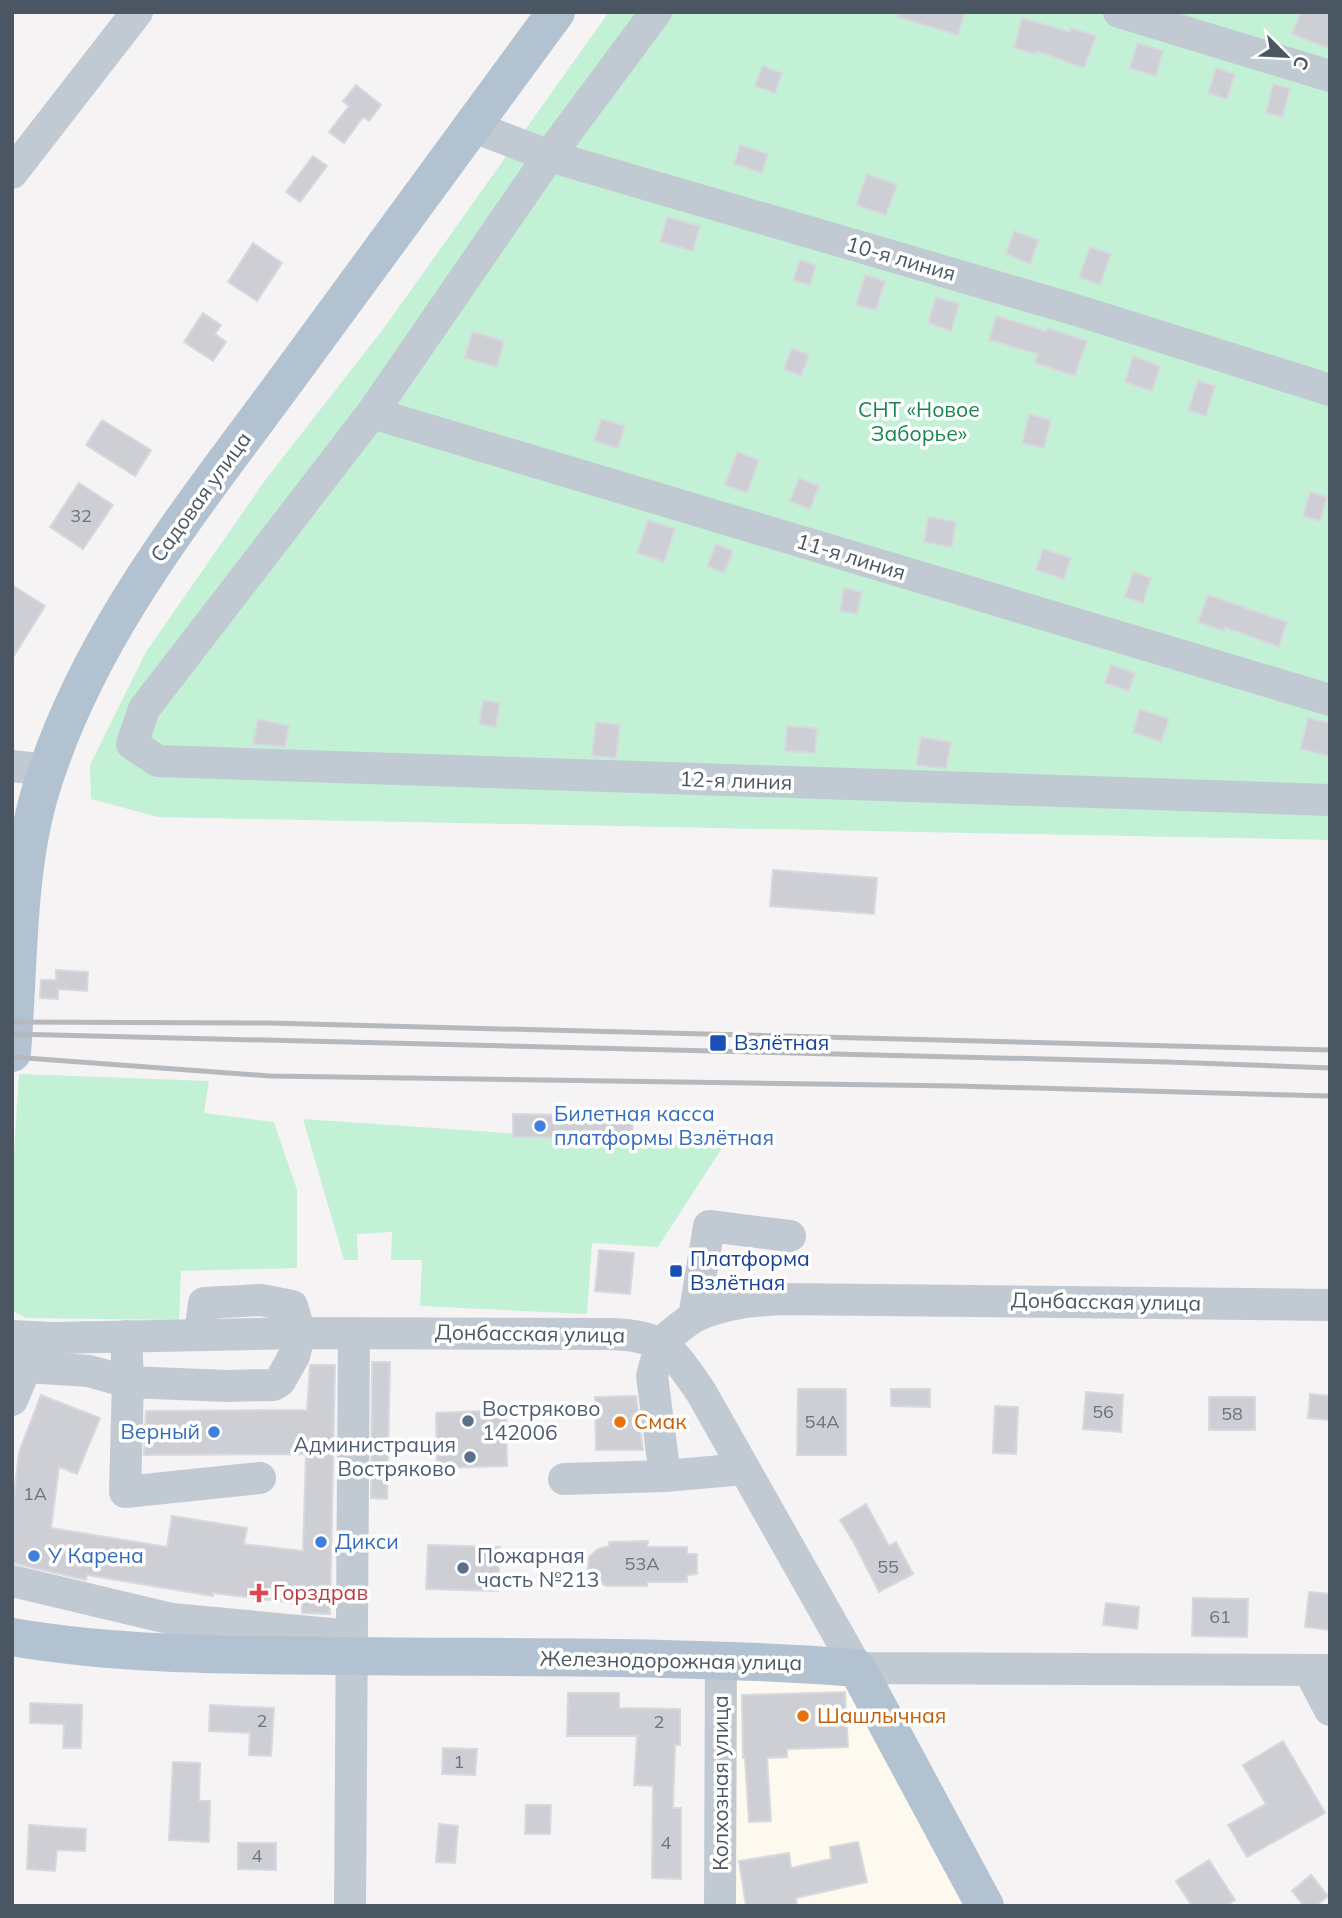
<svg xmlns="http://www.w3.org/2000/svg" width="1342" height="1918" viewBox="0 0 1342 1918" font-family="Mulish,sans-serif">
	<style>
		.commercial { fill: #fdf9ef }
		.green { fill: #c3f1d5 }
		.building { fill: #cdcfd5; stroke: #d7d9de; stroke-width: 2 }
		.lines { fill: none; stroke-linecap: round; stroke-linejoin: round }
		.minor { stroke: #c1cad2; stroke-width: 32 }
		.major { stroke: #b3c2d1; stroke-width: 38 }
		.rail { stroke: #b5b8bd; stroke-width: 5 }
		.transit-dot { fill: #1a4fb4; stroke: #fff; stroke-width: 2.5 }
		.shop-dot { fill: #3f7fe0; stroke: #fff; stroke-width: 2.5 }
		.service-dot { fill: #5c6f8a; stroke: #fff; stroke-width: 2.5 }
		.food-dot { fill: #e8710a; stroke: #fff; stroke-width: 2.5 }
		.health-dot { fill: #e0444e; stroke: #fff; stroke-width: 2.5 }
		.labels { text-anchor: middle; stroke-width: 7; stroke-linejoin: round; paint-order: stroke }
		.number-label { font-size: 18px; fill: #6b747e }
		.street-label { font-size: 21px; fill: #4a5661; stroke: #fff }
		.park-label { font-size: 21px; fill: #17864f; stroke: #fff }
		.transit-label { font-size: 21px; fill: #164399; stroke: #fff; text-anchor: start }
		.shop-label { font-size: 21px; fill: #366cbe; stroke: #fff; text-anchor: start }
		.service-label { font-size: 21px; fill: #4e5e75; stroke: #fff; text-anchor: start }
		.food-label { font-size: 21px; fill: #c56008; stroke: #fff; text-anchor: start }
		.health-label { font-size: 21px; fill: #be3a42; stroke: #fff; text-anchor: start }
	</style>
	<rect width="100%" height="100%" fill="#f5f3f3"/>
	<path class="commercial" d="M 730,1676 L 853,1683 L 971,1906 L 734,1906 Z"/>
	<g class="green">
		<path d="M 609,12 L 1330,12 L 1330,840 L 158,817 L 91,799 L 90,765 L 146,652 L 266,479 L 384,328 Z"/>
		<path d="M 19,1074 L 209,1081 L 204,1113 L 274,1122 L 297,1190 L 297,1268 L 181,1271 L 179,1320 L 26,1318 L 15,1312 L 12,1308 L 12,1186 Z"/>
		<path d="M 303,1119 L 722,1148 L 658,1247 L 592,1243 L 587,1314 L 420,1306 L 422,1260 L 391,1260 L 392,1232 L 357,1234 L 358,1260 L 344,1260 Z"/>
	</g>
	<g class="building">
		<path d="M 899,12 L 965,12 L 958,35 L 898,17 Z"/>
		<path d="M 1301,12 L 1330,12 L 1330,49 L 1292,34 Z"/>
		<path d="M 1022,18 L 1070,32 L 1071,28 L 1096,36 L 1084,68 L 1037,51 L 1036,54 L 1014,48 Z"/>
		<path d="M 1137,43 L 1163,51 L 1156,76 L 1130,68 Z"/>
		<path d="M 762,66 L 782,73 L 775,93 L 755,86 Z"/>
		<path d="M 1216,68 L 1235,74 L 1227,99 L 1208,93 Z"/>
		<path d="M 1273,84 L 1290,88 L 1283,117 L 1266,113 Z"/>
		<path d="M 356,85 L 381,105 L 369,121 L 363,117 L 344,143 L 329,132 L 349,106 L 343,101 Z"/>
		<path d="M 740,145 L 768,154 L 762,173 L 734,164 Z"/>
		<path d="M 313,156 L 327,166 L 300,202 L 286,192 Z"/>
		<path d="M 867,174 L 897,185 L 886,215 L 856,205 Z"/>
		<path d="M 667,217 L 700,226 L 693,251 L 660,242 Z"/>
		<path d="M 1014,231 L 1039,240 L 1030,264 L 1006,254 Z"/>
		<path d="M 253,243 L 282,263 L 257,301 L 228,282 Z"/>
		<path d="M 1090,247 L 1111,254 L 1100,285 L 1079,277 Z"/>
		<path d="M 800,260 L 816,265 L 810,285 L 793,280 Z"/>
		<path d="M 865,275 L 885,281 L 876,310 L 856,305 Z"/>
		<path d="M 936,297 L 959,304 L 951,331 L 928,323 Z"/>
		<path d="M 203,313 L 221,325 L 215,334 L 226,342 L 213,361 L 184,342 Z"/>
		<path d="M 996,316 L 1046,331 L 1047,328 L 1087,341 L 1075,376 L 1035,363 L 1038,354 L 989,340 Z"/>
		<path d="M 472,332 L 504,341 L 497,367 L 465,358 Z"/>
		<path d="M 792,348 L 809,355 L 801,376 L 784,369 Z"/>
		<path d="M 1133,356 L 1160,366 L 1152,391 L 1125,382 Z"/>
		<path d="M 1198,381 L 1215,386 L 1206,416 L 1188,410 Z"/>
		<path d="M 1029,414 L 1051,420 L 1044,448 L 1022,443 Z"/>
		<path d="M 601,419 L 625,426 L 618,448 L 594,441 Z"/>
		<path d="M 102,420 L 151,450 L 135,476 L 86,445 Z"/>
		<path d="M 737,452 L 759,460 L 747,493 L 725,485 Z"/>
		<path d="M 799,478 L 819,486 L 810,509 L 790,501 Z"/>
		<path d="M 79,483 L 113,505 L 83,549 L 50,527 Z"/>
		<path d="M 1310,492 L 1327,497 L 1320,521 L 1303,516 Z"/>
		<path d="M 928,517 L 956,522 L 952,547 L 924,542 Z"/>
		<path d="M 648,520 L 675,529 L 664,562 L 637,553 Z"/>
		<path d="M 716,544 L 733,551 L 724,573 L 707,566 Z"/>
		<path d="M 1043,549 L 1071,558 L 1064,579 L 1036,570 Z"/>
		<path d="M 1133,572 L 1151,578 L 1143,603 L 1125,597 Z"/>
		<path d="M 12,585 L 45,606 L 12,659 Z"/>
		<path d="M 844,588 L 862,592 L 857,614 L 840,611 Z"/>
		<path d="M 1208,595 L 1287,622 L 1279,647 L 1225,627 L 1224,631 L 1198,622 Z"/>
		<path d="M 1111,665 L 1135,673 L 1129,691 L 1105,683 Z"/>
		<path d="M 483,700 L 500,703 L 496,727 L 479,724 Z"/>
		<path d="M 1140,709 L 1169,719 L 1161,742 L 1133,732 Z"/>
		<path d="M 1308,718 L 1330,723 L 1330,756 L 1300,749 Z"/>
		<path d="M 258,719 L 289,726 L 285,747 L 253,744 Z"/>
		<path d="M 596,722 L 620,725 L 616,758 L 592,756 Z"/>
		<path d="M 787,726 L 817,728 L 815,753 L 785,751 Z"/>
		<path d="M 921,737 L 951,742 L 946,769 L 916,765 Z"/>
		<path d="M 773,870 L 877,878 L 874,914 L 770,906 Z"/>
		<path d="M 56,970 L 88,972 L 87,991 L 58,989 L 58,999 L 40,998 L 41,980 L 56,980 Z"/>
		<path d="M 513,1114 L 633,1116 L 632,1139 L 513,1137 Z"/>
		<path d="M 599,1250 L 634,1253 L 630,1294 L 595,1291 Z"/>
		<path d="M 372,1362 L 390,1362 L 387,1499 L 371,1498 Z"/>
		<path d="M 310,1365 L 335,1365 L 330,1614 L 302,1613 L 302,1604 L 213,1593 L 213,1596 L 87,1575 L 86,1580 L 12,1563 L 12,1514 L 19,1452 L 41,1395 L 100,1418 L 77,1474 L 59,1467 L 51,1528 L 167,1547 L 172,1516 L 247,1528 L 244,1544 L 303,1551 L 306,1454 L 144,1455 L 146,1411 L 307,1410 Z"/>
		<path d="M 798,1389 L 846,1389 L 846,1455 L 797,1455 Z"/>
		<path d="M 891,1389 L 930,1389 L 930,1407 L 891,1406 Z"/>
		<path d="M 1086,1392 L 1123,1395 L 1121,1432 L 1083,1429 Z"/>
		<path d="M 1310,1394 L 1330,1396 L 1330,1420 L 1308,1418 Z"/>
		<path d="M 636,1396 L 643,1450 L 596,1450 L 595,1397 Z"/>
		<rect x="1209" y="1397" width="46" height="33"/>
		<path d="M 995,1406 L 1018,1407 L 1016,1454 L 993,1453 Z"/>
		<path d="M 483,1411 L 506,1412 L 507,1466 L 437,1468 L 436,1413 Z"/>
		<path d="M 866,1504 L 889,1546 L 896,1542 L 913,1574 L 879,1592 L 853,1541 L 840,1520 Z"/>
		<path d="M 648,1541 L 647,1547 L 687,1547 L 687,1554 L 697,1554 L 697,1574 L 687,1575 L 687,1582 L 647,1582 L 647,1586 L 607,1586 L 593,1580 L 590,1575 L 588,1569 L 589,1557 L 598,1549 L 609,1546 L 609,1542 Z"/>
		<path d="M 428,1545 L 500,1547 L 498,1591 L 426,1589 Z"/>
		<path d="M 1309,1592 L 1330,1594 L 1330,1630 L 1305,1627 Z"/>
		<path d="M 1193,1598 L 1248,1599 L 1247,1637 L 1192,1636 Z"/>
		<path d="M 1106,1603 L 1139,1607 L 1137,1629 L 1103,1625 Z"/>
		<path d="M 845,1692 L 848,1747 L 787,1749 L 787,1757 L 767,1758 L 771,1821 L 749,1822 L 745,1758 L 743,1758 L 742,1695 Z"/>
		<path d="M 568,1693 L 619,1693 L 619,1708 L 680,1709 L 680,1745 L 675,1745 L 673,1808 L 681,1808 L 681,1879 L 652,1878 L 653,1786 L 634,1785 L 637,1736 L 567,1736 Z"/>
		<path d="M 30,1703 L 82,1705 L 81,1748 L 63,1748 L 64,1724 L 30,1723 Z"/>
		<path d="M 210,1705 L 274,1708 L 271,1756 L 249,1755 L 250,1733 L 209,1731 Z"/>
		<path d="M 1283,1741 L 1325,1813 L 1247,1857 L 1228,1825 L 1266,1804 L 1243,1765 Z"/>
		<path d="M 443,1748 L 477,1749 L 475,1775 L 442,1774 Z"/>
		<path d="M 173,1762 L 200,1763 L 199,1801 L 210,1801 L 209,1842 L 169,1840 Z"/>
		<path d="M 526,1805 L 551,1805 L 550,1834 L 525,1834 Z"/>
		<path d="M 439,1824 L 458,1826 L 455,1863 L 436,1862 Z"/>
		<path d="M 29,1825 L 86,1829 L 85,1851 L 57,1850 L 55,1871 L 27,1869 Z"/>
		<path d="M 858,1842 L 867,1882 L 796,1898 L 797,1906 L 746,1906 L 739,1861 L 789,1853 L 791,1868 L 831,1859 L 830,1847 Z"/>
		<path d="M 238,1843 L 276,1843 L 276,1870 L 238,1869 Z"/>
		<path d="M 1209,1860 L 1235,1900 L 1226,1906 L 1192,1906 L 1176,1881 Z"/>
		<path d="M 1311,1875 L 1328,1896 L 1316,1906 L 1304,1906 L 1292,1891 Z"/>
	</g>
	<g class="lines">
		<g class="minor">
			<path d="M 656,12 L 549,156 L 372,413 L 144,709 L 132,744 L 158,761 L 1330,800"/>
			<path d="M 1119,12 L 1330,76"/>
			<path d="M 472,126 L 549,156 L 1076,310 L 1330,390"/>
			<path d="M 12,173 L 137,12"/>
			<path d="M 372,413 L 1330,700"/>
			<path d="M 12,766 L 48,770"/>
			<path d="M 694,1317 L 709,1226 L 790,1236"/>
			<path d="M 12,1336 L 53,1338 L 300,1333 L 610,1334 C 666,1336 671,1349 701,1392 L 857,1668 L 1330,1670"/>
			<path d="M 126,1336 L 128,1382 L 125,1492 L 260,1478"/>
			<path d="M 661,1343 C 672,1334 683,1323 696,1316 C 723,1303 752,1301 781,1299 L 1330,1305"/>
			<path d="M 661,1343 L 652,1376 L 665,1476"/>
			<path d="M 26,1367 L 89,1371 L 128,1382 L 227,1386 L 273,1385 L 280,1381 L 294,1356 L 300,1333 L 292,1306 L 261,1300 L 204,1303 L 200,1334"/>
			<path d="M 12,1400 L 26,1367 L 29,1348"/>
			<path d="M 564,1479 L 665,1476 L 744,1469"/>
			<path d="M 12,1581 L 172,1619 L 331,1634"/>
			<path d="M 1309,1670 L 1330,1710"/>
			<path d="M 350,1906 L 354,1333"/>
			<path d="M 720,1906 L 721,1660"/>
		</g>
		<g class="major">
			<path d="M 12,1053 C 19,969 16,877 39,796 C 84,642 187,514 281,387 C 372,262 464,137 556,12"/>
			<path d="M 12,1637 C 123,1656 237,1655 350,1656 C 519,1658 688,1655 857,1668 L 985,1906"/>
		</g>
		<g class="rail">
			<path d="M 12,1022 L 269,1023 L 1330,1050"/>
			<path d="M 12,1034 L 1167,1062 L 1330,1068"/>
			<path d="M 12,1057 L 270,1076 L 957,1086 L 1330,1096"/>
		</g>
	</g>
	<g class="transit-dot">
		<rect x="709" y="1034" width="18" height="18" rx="3.5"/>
		<rect x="669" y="1264" width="14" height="14" rx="3.5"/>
	</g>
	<g class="shop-dot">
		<circle cx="540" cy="1126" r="7"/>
		<circle cx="214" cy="1432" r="7"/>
		<circle cx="321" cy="1542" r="7"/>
		<circle cx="34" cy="1556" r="7"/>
	</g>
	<g class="service-dot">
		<circle cx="468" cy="1421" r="7"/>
		<circle cx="470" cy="1457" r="7"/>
		<circle cx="463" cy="1568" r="7"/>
	</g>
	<g class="food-dot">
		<circle cx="620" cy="1422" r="7"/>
		<circle cx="803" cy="1716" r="7"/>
	</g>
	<path class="health-dot" d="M255.5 1582.5h7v7h7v7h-7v7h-7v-7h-7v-7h7z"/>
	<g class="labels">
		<g class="number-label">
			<text x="81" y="522">32</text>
			<text x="1103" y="1418">56</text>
			<text x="1232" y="1420">58</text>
			<text x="822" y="1428">54А</text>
			<text x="35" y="1500">1А</text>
			<text x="642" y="1570">53А</text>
			<text x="888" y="1573">55</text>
			<text x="1220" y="1623">61</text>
			<text x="262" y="1727">2</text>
			<text x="659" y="1728">2</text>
			<text x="459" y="1768">1</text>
			<text x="666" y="1849">4</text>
			<text x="257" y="1862">4</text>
		</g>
		<g class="street-label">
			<text transform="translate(901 259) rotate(16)" y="7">10-я линия</text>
			<text transform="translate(201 497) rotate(-54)" y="7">Садовая улица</text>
			<text transform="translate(851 557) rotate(17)" y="7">11-я линия</text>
			<text transform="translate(736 781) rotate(2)" y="7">12-я линия</text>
			<text transform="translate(1106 1302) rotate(1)" y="7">Донбасская улица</text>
			<text transform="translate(530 1334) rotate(1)" y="7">Донбасская улица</text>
			<text transform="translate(671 1661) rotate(1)" y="7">Железнодорожная улица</text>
			<text transform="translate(721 1783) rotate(-90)" y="7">Колхозная улица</text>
		</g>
		<g class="park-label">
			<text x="919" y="417">СНТ «Новое<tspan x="919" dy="24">Заборье»</tspan></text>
		</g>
		<g class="transit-label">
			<text x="734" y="1050">Взлётная</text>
			<text x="690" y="1266">Платформа<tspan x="690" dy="24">Взлётная</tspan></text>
		</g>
		<g class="shop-label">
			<text x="554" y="1121">Билетная касса<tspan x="554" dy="24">платформы Взлётная</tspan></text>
			<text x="200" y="1439" text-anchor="end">Верный</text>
			<text x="335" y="1549">Дикси</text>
			<text x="48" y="1563">У Карена</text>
		</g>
		<g class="service-label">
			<text x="482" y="1416">Востряково<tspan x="482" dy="24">142006</tspan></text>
			<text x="456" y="1452" text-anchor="end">Администрация<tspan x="456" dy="24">Востряково</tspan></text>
			<text x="477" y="1563">Пожарная<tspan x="477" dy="24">часть №213</tspan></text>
		</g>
		<g class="food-label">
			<text x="634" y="1429">Смак</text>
			<text x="817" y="1723">Шашлычная</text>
		</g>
		<g class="health-label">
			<text x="273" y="1600">Горздрав</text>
		</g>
	</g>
	<rect width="1342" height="1918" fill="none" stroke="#4a5661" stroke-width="28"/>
	<g transform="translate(1286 56) rotate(114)" stroke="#ffffff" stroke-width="5" paint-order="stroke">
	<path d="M0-5L12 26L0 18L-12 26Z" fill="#4a5661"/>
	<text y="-10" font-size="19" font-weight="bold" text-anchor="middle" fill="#4a5661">С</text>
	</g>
</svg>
